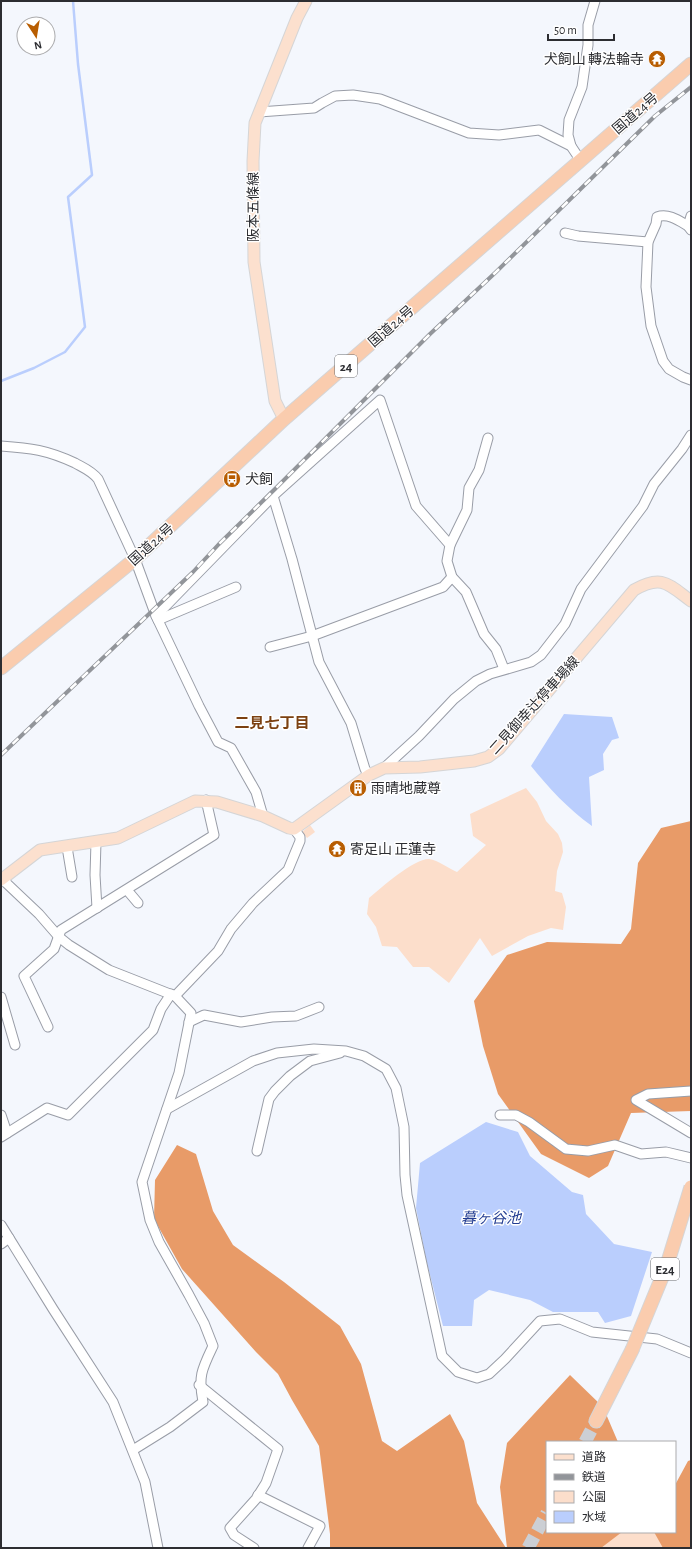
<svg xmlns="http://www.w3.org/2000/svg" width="692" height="1549" viewBox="0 0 692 1549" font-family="'Alegreya Sans','Noto Sans JP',sans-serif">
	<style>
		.green { fill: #fcdecb }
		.forest { fill: #e89b68 }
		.water { fill: #bacefd }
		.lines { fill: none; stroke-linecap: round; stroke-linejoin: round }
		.stream { stroke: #bacefd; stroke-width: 2.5 }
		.highway-tunnel { stroke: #cccfd4; stroke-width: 13; stroke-dasharray: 13 6; stroke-linecap: butt }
		.minor-casing { stroke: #999da7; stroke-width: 11 }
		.major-casing { stroke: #d5d5d6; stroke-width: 13 }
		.highway-casing { stroke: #d5d5d6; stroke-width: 15 }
		.minor { stroke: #fff; stroke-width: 9 }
		.major { stroke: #fce0ce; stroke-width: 11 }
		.highway { stroke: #faccae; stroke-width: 13 }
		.rail-casing { stroke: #92959a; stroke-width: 4 }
		.rail { stroke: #fff; stroke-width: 2.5; stroke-dasharray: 8; stroke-linecap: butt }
		.highway-bridge-casing { stroke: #d5d5d6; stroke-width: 15; stroke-linecap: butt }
		.highway-bridge { stroke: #faccae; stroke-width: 13 }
		.labels { text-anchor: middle; stroke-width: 3; stroke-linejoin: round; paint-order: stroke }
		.shield { fill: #fff; stroke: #6b6c6f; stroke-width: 1 }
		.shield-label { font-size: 13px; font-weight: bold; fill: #2c2d31 }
		.poi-label { font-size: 14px; fill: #2c2d31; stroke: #fff; text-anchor: start }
		.street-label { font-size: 14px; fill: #2c2d31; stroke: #fff }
		.neighbourhood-label { font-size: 15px; font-weight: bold; fill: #7c4111; stroke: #fff }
		.water-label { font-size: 15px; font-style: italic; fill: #223c91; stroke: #fff }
	</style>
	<rect width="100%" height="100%" fill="#f4f7fd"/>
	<g class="green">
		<path d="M 526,788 L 537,802 L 546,821 L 558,834 L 562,843 L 563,852 L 557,871 L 555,891 L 562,893 L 566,907 L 563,930 L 551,928 L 528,936 L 492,956 L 480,938 L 449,983 L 429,967 L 413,967 L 397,947 L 382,946 L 376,927 L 367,914 L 369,898 C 381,888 413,859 429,859 C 438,860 449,869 457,872 L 486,845 L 473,836 L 470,814 Z"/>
		<path d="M 310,825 L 315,832 L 307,838 L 302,832 Z"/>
		<path d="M 569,1532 L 675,1532 L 691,1548 L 563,1548 Z"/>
	</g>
	<g class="forest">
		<path d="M 691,821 L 691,1111 L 631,1113 L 608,1166 L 589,1178 L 541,1154 L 498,1094 L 483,1046 L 474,1001 L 507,955 L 547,942 L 621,944 L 631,929 L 638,863 L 661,828 Z"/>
		<path d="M 177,1145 L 196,1154 L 213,1211 L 233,1245 L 284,1282 L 340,1326 L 361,1364 L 382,1441 L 397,1451 L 450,1414 L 464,1441 L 477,1503 L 506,1548 L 330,1548 L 330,1534 L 319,1446 L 292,1400 L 278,1374 L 256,1352 L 182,1269 L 154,1219 L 155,1180 Z"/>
		<path d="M 570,1375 L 603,1407 L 618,1442 L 547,1442 L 547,1532 L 622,1532 L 601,1548 L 507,1548 L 500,1487 L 507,1443 Z"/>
		<path d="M 691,1460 L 691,1548 L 663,1548 L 654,1532 L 675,1532 L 675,1485 L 688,1461 Z"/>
	</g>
	<g class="water">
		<path d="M 564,714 L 612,717 L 619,738 L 612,740 L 603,754 L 604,770 L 589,777 L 592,826 C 568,809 549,788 531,766 Z"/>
		<path d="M 486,1122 L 518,1132 L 530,1156 L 572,1192 L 583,1195 L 586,1214 L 614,1244 L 652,1252 L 631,1316 L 605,1323 L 598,1312 L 553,1312 L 530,1300 L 489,1290 L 474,1300 L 472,1326 L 443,1326 L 426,1259 L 416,1208 L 420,1163 Z"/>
	</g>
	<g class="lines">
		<path class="stream" d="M 1,381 L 34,368 L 65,352 L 85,327 L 68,197 L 92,175 L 78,64 L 73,1"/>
		<g class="highway-tunnel">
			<path d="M 585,1442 L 596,1421"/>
			<path d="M 528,1548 L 547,1513"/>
		</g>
		<defs>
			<g id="minor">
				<path d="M 259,112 L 314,108 L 322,103 L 335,96 L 353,95 L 380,99 L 469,133 L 499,135 L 539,130 L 571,146 L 581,161"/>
				<path d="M 571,146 L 568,135 L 569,120 L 582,87 L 588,45 L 588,25 L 595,1"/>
				<path d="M 691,216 L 688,226 L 691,230"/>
				<path d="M 688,226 C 678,220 668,213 657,217 L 656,224 L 648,242 L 646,287 L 651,326 L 663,361 L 669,369 L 683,377 L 691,380"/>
				<path d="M 565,233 L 578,236 L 648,242"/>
				<path d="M 1,446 C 31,448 47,450 75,463 C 84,468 92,471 98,479 L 135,559 L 156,616 L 199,706 L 218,742 L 231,748 L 256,792 L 263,816"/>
				<path d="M 273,496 L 292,559 L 319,662 L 351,723 L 365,769 L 369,775"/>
				<path d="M 450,545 L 467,510 L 469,488 L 479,470 L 488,438"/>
				<path d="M 156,616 L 273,496 L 380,400 L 416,506 L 450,545 L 447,561 L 452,577 L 466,592 L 484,634 L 496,649 L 504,669"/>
				<path d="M 158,620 L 236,587"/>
				<path d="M 270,647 L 312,636 L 443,587 L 452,577"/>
				<path d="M 384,768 L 419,736 L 454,699 L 476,681 L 490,674 L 531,662 L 541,655 L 565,624 L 581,589 L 643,506 L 654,484 L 682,449 L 691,435"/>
				<path d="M 96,842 L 95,875 L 97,908"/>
				<path d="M 67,847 L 72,877"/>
				<path d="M 2,879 L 39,914 L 59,937 L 69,945 L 109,970 L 175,996 L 191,1013 L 179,1073 L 142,1182 L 150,1220 L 159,1242 L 189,1295 L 204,1323 L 213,1346 C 202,1369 198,1376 203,1402 L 170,1427 L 133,1450"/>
				<path d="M 127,890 L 138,903"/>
				<path d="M 175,996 L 218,951 L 231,929 L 253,903 L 288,870 L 300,841 L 300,837 L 294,829"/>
				<path d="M 1,997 L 15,1045"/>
				<path d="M 189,1022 L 204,1015 L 241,1022 L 272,1017 L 296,1016 L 319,1007"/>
				<path d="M 48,1027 L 24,976 L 54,949 L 61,930 L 214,835 L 206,800"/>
				<path d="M 691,1091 L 648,1094 L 636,1100 L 691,1133"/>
				<path d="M 167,1109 L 253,1061 L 277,1053 L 314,1049 L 346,1051 L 364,1056 L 386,1069 L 396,1088 L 404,1127 L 405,1175 L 407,1195 L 442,1356 L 458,1372 L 477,1378 L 489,1374 L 505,1359 L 540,1321 L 560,1319 L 592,1332 L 657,1339 L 691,1353"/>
				<path d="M 1,1115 L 7,1133"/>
				<path d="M 500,1115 L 516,1115 L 529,1122 L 566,1149 L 588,1151 L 615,1145 L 641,1154 L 666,1152 L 691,1158"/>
				<path d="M 1,1137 L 47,1108 L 68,1115 L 153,1030 L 161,1009 L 171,994"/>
				<path d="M 257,1151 L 269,1099 L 275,1091 L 290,1076 L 310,1061 L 340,1053"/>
				<path d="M 1,1225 L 53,1309 L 113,1402 L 145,1482 L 158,1548"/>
				<path d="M 1,1244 L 9,1238"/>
				<path d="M 199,1385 L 278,1449 L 266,1483 L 256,1499 L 230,1528 L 234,1535 L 254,1548"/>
				<path d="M 258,1495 L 320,1526 L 308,1548"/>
			</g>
			<g id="major">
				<path d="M 284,419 L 275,401 L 254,262 L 253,161 L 255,123 L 297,18 L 306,1"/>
				<path d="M 1,880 L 40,850 L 118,838 L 195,801 L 217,802 L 263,816 L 289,828 L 294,829 L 369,775 L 384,768 L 420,767 L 474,761 L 488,757 L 499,749 L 634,590 C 662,574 668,584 691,601"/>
			</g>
			<g id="highway">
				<path d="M 1,668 L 135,559 L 284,419 L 691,64"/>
				<path d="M 596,1421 L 632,1350"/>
			</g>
		</defs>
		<use href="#minor" class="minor-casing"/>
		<use href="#major" class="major-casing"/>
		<use href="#highway" class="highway-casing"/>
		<use href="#minor" class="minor"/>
		<use href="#major" class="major"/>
		<use href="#highway" class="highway"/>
		<defs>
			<path id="rail" d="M 1,755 L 193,572 L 219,544 L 275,489 L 430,334 L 496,272 L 655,116 L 691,87"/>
		</defs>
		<use href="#rail" class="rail-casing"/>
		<use href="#rail" class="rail"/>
		<defs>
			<path id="highway-bridge" d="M 632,1350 L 667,1265 L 691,1187"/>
		</defs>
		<use href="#highway-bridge" class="highway-bridge-casing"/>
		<use href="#highway-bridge" class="highway-bridge"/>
	</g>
	<defs>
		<symbol id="temple-disc" viewBox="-11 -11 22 22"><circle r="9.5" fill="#b85d01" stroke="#fff"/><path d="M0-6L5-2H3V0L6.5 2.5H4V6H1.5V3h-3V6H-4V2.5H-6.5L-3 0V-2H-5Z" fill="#fff"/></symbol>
		<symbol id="bus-disc" viewBox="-11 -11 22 22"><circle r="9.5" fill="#b85d01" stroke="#fff"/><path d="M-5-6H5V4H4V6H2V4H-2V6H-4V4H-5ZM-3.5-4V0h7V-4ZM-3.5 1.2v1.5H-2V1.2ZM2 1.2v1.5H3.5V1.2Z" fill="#fff"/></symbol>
		<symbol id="building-disc" viewBox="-11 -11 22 22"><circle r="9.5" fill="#b85d01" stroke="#fff"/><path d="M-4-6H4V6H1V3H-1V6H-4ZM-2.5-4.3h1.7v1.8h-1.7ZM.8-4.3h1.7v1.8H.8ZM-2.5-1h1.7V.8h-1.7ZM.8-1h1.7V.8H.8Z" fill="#fff"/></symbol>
	</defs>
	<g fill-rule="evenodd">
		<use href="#temple-disc" x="647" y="49" width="20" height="20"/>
		<use href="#bus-disc" x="222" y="469" width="20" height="20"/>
		<use href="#building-disc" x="348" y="778" width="20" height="20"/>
		<use href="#temple-disc" x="327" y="839" width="20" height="20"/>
	</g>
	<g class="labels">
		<g class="shield">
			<rect x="335" y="355" width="22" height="22" rx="3"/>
			<rect x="651" y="1258" width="28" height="22" rx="3"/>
		</g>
		<g class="shield-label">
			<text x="346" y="371">24</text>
			<text x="665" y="1274">E24</text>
		</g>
		<g class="poi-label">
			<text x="644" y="64" text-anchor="end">犬飼山 轉法輪寺</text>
			<text x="245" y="484">犬飼</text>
			<text x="371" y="793">雨晴地蔵尊</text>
			<text x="350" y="854">寄足山 正蓮寺</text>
		</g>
		<g class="street-label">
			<text transform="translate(635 113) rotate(-41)" y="5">国道24号</text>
			<text transform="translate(253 207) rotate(-90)" y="5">阪本五條線</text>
			<text transform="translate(391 326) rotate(-41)" y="5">国道24号</text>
			<text transform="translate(151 544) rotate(-42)" y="5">国道24号</text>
			<text transform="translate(534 705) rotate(-48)" y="5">二見御幸辻停車場線</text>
		</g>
		<g class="neighbourhood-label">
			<text x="272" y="728">二見七丁目</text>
		</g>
		<g class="water-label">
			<text x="491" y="1223">暮ヶ谷池</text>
		</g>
	</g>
	<rect width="692" height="1549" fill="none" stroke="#2c2d31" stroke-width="4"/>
	<rect x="546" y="1441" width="130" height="92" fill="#ffffff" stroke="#ababad"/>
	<rect x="554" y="1454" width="20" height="6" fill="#fce0ce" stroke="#ababad"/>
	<text x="582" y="1461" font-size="12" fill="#2c2d31">道路</text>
	<rect x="554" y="1474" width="20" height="6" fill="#92959a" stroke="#ababad"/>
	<text x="582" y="1481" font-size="12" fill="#2c2d31">鉄道</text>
	<rect x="554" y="1491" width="20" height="12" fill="#fcdecb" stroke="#ababad"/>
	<text x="582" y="1501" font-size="12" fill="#2c2d31">公園</text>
	<rect x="554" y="1511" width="20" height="12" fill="#bacefd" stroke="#ababad"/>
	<text x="582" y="1521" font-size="12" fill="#2c2d31">水域</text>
	<g transform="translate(36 36) rotate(168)"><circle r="19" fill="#ffffff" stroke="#ababad"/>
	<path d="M0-3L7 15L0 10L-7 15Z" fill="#b85d01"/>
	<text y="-6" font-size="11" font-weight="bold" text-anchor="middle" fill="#2c2d31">N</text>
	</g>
	<path d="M548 34v6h66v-6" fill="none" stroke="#2c2d31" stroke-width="2"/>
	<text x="554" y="34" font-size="12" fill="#2c2d31" stroke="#ffffff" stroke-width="3" paint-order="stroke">50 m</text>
</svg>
